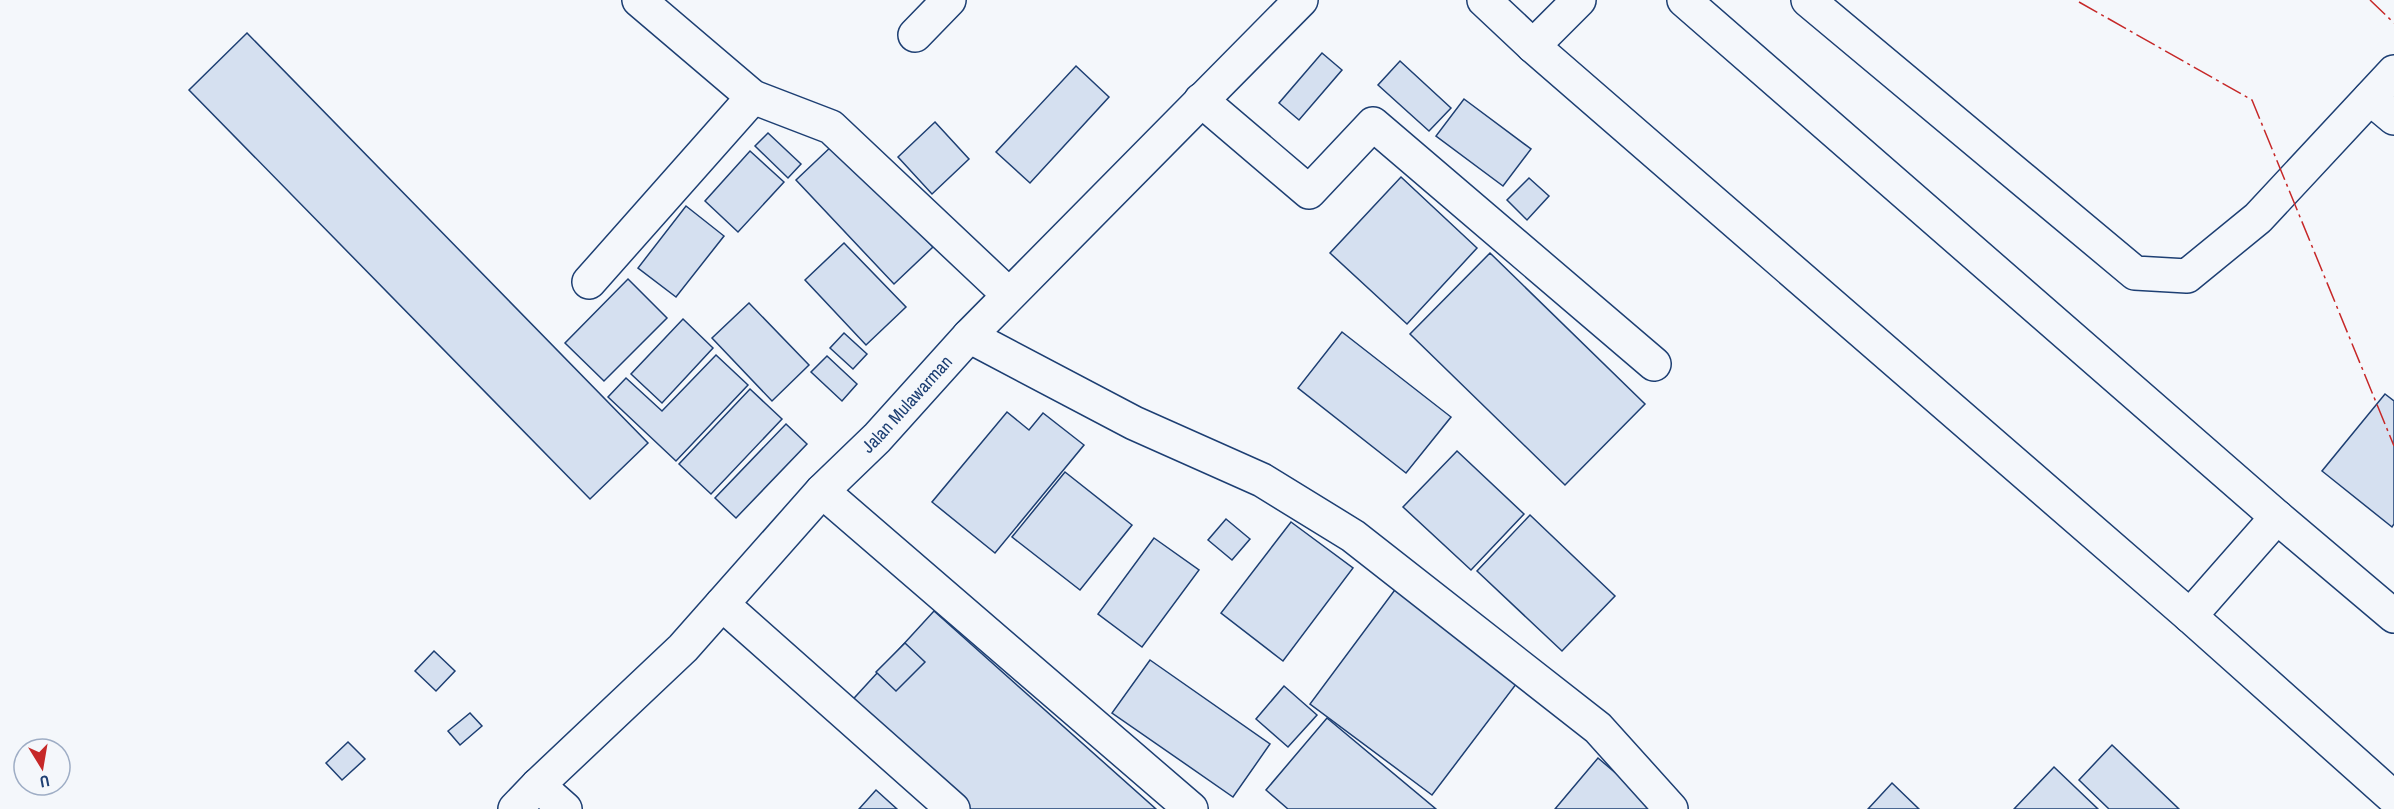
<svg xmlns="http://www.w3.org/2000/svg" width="2394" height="809" viewBox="0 0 2394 809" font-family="'Archivo Narrow',sans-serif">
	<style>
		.building { fill: #d5e0f0; stroke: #1d3f73; stroke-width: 1.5 }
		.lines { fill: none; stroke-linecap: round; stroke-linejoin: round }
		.minor-casing { stroke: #1d3f73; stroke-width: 36 }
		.highway-casing { stroke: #1d3f73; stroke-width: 36 }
		.minor { stroke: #f4f7fb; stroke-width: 33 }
		.highway { stroke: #f4f7fb; stroke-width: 33 }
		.power { stroke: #c62828; stroke-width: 1.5; stroke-dasharray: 21 4.5 3 4.5; stroke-linecap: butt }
		.labels { text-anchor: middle; stroke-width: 4.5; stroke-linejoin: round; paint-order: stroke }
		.street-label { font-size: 18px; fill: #1d3f73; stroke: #f4f7fb }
	</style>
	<rect width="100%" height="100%" fill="#f4f7fb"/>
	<g class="building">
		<path d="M 247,33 L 648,443 L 590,499 L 189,90 Z"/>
		<path d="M 1322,53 L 1342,70 L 1299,120 L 1279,103 Z"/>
		<path d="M 1400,61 L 1451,108 L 1429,131 L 1378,85 Z"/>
		<path d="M 1076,66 L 1109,97 L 1030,183 L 996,152 Z"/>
		<path d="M 1464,99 L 1531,149 L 1503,186 L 1436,136 Z"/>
		<path d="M 935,122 L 969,159 L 932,194 L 898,157 Z"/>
		<path d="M 768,133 L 801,164 L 788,178 L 755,146 Z"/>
		<path d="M 835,143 L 933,247 L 894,284 L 796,180 Z"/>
		<path d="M 750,151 L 784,182 L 738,232 L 705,201 Z"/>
		<path d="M 1401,177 L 1477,248 L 1407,324 L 1330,253 Z"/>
		<path d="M 1529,178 L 1549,196 L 1527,220 L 1507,200 Z"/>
		<path d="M 686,206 L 724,236 L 676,297 L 638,268 Z"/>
		<path d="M 844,243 L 906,307 L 866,345 L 805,280 Z"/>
		<path d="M 1490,253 L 1645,404 L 1565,485 L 1410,334 Z"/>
		<path d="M 628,279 L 667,318 L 604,381 L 565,343 Z"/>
		<path d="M 749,303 L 809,365 L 772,401 L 712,338 Z"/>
		<path d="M 683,319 L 713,348 L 662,403 L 631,374 Z"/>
		<path d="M 1342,332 L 1451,417 L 1406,473 L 1298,388 Z"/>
		<path d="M 844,333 L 867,354 L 853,369 L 830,348 Z"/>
		<path d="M 716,355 L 748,385 L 676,461 L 608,397 L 626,378 L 662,411 Z"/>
		<path d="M 827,356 L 857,384 L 842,401 L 811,372 Z"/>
		<path d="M 750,389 L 782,419 L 711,494 L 679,464 Z"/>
		<path d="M 2385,394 L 2394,401 L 2394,524 L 2392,527 L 2322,471 Z"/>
		<path d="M 1007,412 L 1029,430 L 1043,413 L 1084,445 L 995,553 L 932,502 Z"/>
		<path d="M 786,424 L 807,444 L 736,518 L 715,498 Z"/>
		<path d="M 1457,451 L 1524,514 L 1471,570 L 1403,507 Z"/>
		<path d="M 1065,472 L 1132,525 L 1080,590 L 1012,537 Z"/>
		<path d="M 1530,515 L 1615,596 L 1562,651 L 1477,571 Z"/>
		<path d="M 1226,519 L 1250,539 L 1232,560 L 1208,540 Z"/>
		<path d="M 1291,522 L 1353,568 L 1283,661 L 1221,613 Z"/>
		<path d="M 1154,538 L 1199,570 L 1142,647 L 1098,614 Z"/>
		<path d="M 1400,583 L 1523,675 L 1432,795 L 1310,704 Z"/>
		<path d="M 934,611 L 1156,809 L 957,809 L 845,708 Z"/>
		<path d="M 905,643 L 925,662 L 896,691 L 876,672 Z"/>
		<path d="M 434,651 L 455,671 L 436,691 L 415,671 Z"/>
		<path d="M 1150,660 L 1270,744 L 1233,797 L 1112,713 Z"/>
		<path d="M 1284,686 L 1317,715 L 1288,747 L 1256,719 Z"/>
		<path d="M 470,713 L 482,726 L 460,745 L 448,731 Z"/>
		<path d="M 1327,718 L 1436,809 L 1288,809 L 1266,790 Z"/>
		<path d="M 348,742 L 365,759 L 342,780 L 326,763 Z"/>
		<path d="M 2112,745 L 2179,809 L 2109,809 L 2079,780 Z"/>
		<path d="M 1598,758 L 1658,809 L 1555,809 Z"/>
		<path d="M 2054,767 L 2098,809 L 2014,809 Z"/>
		<path d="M 1892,783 L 1919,809 L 1868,809 Z"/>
		<path d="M 876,790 L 897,809 L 859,809 Z"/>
	</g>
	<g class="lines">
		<defs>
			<g id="minor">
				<path d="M 639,0 L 753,97 L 831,127 L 1008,294"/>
				<path d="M 1484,0 L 1533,46 L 2190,616 L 2394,798"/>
				<path d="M 1684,0 L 2277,517 L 2394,616"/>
				<path d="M 1808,0 L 2135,273 L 2187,276 L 2258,218 L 2394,72"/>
				<path d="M 915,35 L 949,0"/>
				<path d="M 1533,46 L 1579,0"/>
				<path d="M 2370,98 L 2394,118"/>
				<path d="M 1201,100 L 1309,192 L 1373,124 L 1654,364"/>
				<path d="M 589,282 L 753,97"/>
				<path d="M 969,336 L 1134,423 L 1262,480 L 1353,536 L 1598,728 L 1671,809"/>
				<path d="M 822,491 L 1191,809"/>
				<path d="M 722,604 L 953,809"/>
				<path d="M 2190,616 L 2277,517"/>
				<path d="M 538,785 L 565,809"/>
			</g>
			<g id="highway">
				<path id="s1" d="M 515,809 L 538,785 L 683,648 L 822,491 L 877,438 L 969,336 L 1301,0"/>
			</g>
		</defs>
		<use href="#minor" class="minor-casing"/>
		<use href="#highway" class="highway-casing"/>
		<use href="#minor" class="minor"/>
		<use href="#highway" class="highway"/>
		<g class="power">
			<path d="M 2370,0 L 2394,23"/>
			<path d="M 2079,2 L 2252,100 L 2394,446"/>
		</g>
	</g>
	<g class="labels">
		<g class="street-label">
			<text dy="6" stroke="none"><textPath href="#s1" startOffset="564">Jalan Mulawarman</textPath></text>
		</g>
	</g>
	<g transform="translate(42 767) rotate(169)"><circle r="28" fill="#f4f7fb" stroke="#9eadc5" stroke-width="1.5"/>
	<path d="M0-4.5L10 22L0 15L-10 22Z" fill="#c62828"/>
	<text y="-9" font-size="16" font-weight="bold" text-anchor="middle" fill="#1d3f73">U</text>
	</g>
</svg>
